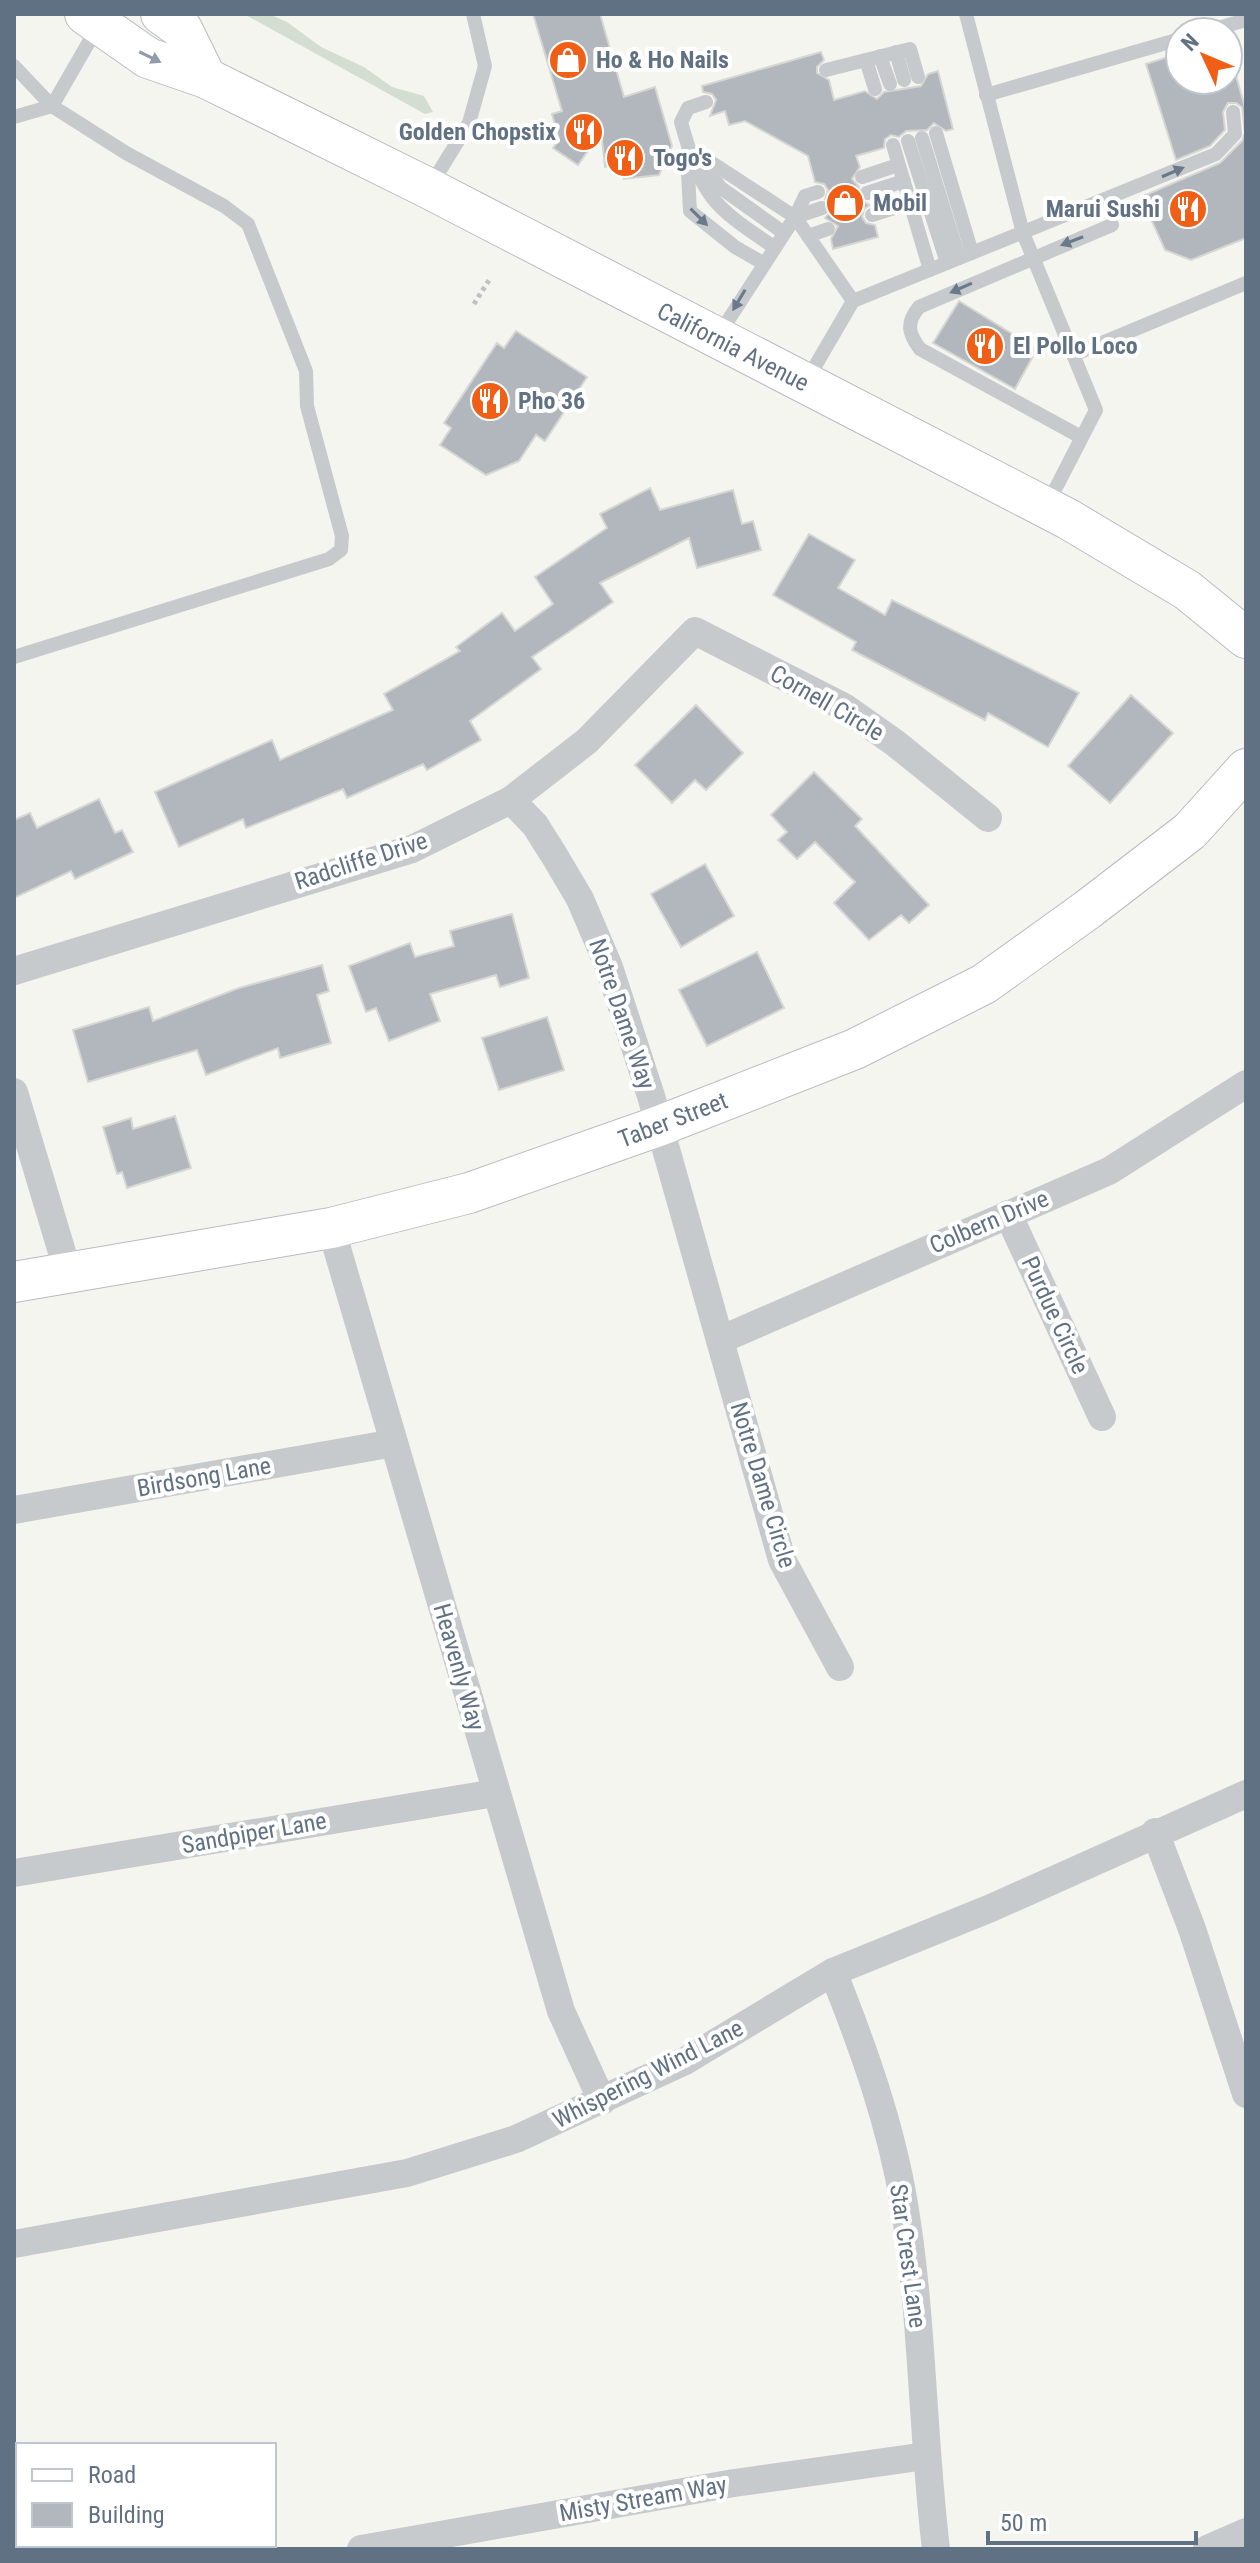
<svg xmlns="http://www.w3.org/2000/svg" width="1260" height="2563" viewBox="0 0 1260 2563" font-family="'Roboto Condensed',sans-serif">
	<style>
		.green { fill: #d4ddd1 }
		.building { fill: #b1b7bd; stroke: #d6d6d3; stroke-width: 2 }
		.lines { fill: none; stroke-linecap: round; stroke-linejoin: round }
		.secondary-casing { stroke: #b8bcc1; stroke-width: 42 }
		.path { stroke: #c0c1c3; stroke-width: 5; stroke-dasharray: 4 4; stroke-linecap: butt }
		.lane { stroke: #c7cacd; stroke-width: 14 }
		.street { stroke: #c7cacd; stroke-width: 28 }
		.secondary { stroke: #fff; stroke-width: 40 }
		.oneway { fill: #909ca9 }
		.oneway2 { fill: #6b7a8b }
		.labels { text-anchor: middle; stroke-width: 8; stroke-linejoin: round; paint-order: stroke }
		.poi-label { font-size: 24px; font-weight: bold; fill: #617184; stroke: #fff; text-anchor: start }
		.street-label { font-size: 24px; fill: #617184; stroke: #fff }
	</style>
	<rect width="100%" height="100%" fill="#f5f5f0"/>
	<path class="green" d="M 244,14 L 269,14 L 287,22 L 321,47 L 364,67 L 392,87 L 424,96 L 433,112 L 425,114 Z"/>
	<g class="building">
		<path d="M 533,14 L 600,14 L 624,97 L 655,87 L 672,146 L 659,175 L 624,179 L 622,165 L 605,167 L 601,132 L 578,165 L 553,148 L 559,140 L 552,114 L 562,111 Z"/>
		<path d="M 821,52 L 824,60 L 817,67 L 817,73 L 829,80 L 834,100 L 865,91 L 877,99 L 884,92 L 921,86 L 928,74 L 938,71 L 953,129 L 946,131 L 934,123 L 927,130 L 906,131 L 899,137 L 891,135 L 885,139 L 884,148 L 856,156 L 860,167 L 852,179 L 859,187 L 860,200 L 870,205 L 864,209 L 862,217 L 866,223 L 875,225 L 878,237 L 833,249 L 831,239 L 838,226 L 825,218 L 832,209 L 825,199 L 828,190 L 824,184 L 815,182 L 808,156 L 745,121 L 729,125 L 725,111 L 710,116 L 716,100 L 712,94 L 703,92 L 702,86 Z"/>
		<path d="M 1180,53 L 1180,80 L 1228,80 L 1236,76 L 1246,111 L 1246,238 L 1191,260 L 1165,250 L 1141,197 L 1220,163 L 1242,141 L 1245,133 L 1242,107 L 1236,103 L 1228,103 L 1223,112 L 1225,130 L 1210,146 L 1176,160 L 1146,64 Z"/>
		<path d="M 959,301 L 1037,349 L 1015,389 L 933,343 Z"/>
		<path d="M 516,331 L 587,377 L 545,441 L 536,435 L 519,461 L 486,475 L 440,445 L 451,428 L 444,423 L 497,343 L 504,348 Z"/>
		<path d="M 650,488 L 660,510 L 733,490 L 742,524 L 753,521 L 761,550 L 697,568 L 689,538 L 600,583 L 613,602 L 532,657 L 541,669 L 470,721 L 481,740 L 427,770 L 423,764 L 347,798 L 343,789 L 246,828 L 243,819 L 179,847 L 155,792 L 272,740 L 280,760 L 393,710 L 384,694 L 460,651 L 456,647 L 502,613 L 515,631 L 553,604 L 535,577 L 607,528 L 600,514 Z"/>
		<path d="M 809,534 L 855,560 L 838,588 L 885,615 L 892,600 L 1079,693 L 1048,747 L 988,713 L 985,720 L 852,650 L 856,642 L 773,595 Z"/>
		<path d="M 1131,695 L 1173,733 L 1110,803 L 1068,766 Z"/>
		<path d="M 696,705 L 743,753 L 706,790 L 695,780 L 672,803 L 635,765 Z"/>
		<path d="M 814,772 L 862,819 L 855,826 L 929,905 L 909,923 L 901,915 L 869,940 L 834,903 L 855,882 L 815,842 L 797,859 L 778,840 L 787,832 L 771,815 Z"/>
		<path d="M 99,799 L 115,833 L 122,830 L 133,852 L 75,879 L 71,871 L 14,898 L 14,820 L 30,813 L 37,828 Z"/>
		<path d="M 705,864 L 734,916 L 681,947 L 651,894 Z"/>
		<path d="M 512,914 L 529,978 L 500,987 L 496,975 L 430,994 L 440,1021 L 389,1041 L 376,1008 L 366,1012 L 349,966 L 410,943 L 415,957 L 454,946 L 450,931 Z"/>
		<path d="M 757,952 L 784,1008 L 707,1046 L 679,990 Z"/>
		<path d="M 322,965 L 329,991 L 317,995 L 331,1043 L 280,1058 L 278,1048 L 206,1075 L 197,1050 L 88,1082 L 73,1030 L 149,1007 L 153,1021 L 239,988 Z"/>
		<path d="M 547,1017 L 564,1070 L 499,1090 L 482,1038 Z"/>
		<path d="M 175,1116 L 191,1168 L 127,1188 L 122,1172 L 117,1174 L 103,1127 L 131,1118 L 133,1129 Z"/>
	</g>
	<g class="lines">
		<defs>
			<g id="secondary">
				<path d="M 85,14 L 148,58 L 206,78 L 428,188 L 1068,519 L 1187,590 L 1246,638"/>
				<path d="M 161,14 L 182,29 L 206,78"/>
				<path d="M 14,1282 L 331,1228 L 469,1193 L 659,1126 L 855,1049 L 984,984 L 1087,910 L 1190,831 L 1246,769"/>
			</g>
		</defs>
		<use href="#secondary" class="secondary-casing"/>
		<path class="path" d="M 474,304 L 491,277"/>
		<g class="lane">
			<path d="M 966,14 L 1023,233 L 1096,410 L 1046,507"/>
			<path d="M 1204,32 L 1246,20"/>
			<path d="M 896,52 L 904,80"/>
			<path d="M 880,56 L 890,84"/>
			<path d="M 866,60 L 875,89"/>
			<path d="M 14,66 L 52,106 L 14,117"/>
			<path d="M 826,70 L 910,49 L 918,77"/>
			<path d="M 986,95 L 1180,39"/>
			<path d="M 706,102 L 688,108 L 681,122 C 702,197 711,205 774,247"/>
			<path d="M 936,133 L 972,253"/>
			<path d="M 922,138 L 959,258"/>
			<path d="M 908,141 L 947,263"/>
			<path d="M 893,145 L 930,270"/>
			<path d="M 687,154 L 690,211 L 735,247 L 763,263"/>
			<path d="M 697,157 L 721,188 L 784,233"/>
			<path d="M 703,157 L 795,217"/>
			<path d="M 862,177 L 898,165"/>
			<path d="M 429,188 L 469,123 L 485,66 L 473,14"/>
			<path d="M 867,193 L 904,181"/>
			<path d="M 872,215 L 910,203"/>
			<path d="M 795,217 L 805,196 L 818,192"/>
			<path d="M 795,217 L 822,208"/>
			<path d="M 808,236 L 828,229"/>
			<path d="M 718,336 L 795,217 L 853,301"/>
			<path d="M 1073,355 L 1246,283"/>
			<path d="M 807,380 L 853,301 L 1216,154 L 1235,134 L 1233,112"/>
			<path d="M 1081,437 L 920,349 C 908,333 906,323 919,307 L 1112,225"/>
			<path d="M 14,657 L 329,559 L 341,550 L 342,536 L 307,406 L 306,371 L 248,224 L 224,206 L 126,153 L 52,106 L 97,28"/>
		</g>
		<g class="street">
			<path d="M 511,800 L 535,825 L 554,855 L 580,899 L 609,967 L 651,1096 L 782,1560 L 840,1667"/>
			<path d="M 14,971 L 412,849 L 511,800 L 587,741 L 695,631 L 844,707 L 895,743 L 988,818"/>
			<path d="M 14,1092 L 68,1272"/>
			<path d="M 1008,1214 L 1102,1417"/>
			<path d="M 331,1228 L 561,2011 L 602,2101"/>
			<path d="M 720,1340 L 1109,1171 L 1246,1084"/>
			<path d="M 14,1510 L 394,1443"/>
			<path d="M 1155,1832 L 1192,1929 L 1246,2094"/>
			<path d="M 14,1873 L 495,1793"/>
			<path d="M 833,1972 C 863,2047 891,2125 904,2204 C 923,2318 922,2434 936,2549"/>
			<path d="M 14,2244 L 407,2173 L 516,2139 L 685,2061 L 833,1972 L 991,1908 L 1246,1794"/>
			<path d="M 14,2529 L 18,2542"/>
			<path d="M 361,2549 L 734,2483 L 926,2456"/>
			<path d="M 1207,2549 L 1246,2532"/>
		</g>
		<use href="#secondary" class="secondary"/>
	</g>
	<defs><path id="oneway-solid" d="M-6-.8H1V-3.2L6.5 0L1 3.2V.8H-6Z" transform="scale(2)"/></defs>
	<use class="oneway" href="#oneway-solid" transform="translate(150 57) rotate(26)"/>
	<g class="oneway2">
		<use href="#oneway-solid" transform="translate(1173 172) rotate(-23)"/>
		<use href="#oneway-solid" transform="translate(699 217) rotate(45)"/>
		<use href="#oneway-solid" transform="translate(1072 241) rotate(159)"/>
		<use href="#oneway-solid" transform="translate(961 288) rotate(156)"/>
		<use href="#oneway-solid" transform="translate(739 300) rotate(121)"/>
	</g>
	<defs>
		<symbol id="shop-disc" viewBox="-11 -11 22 22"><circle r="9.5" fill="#f15e15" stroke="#fff"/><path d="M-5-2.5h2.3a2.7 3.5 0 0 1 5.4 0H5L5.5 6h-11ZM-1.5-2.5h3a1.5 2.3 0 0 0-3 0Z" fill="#fff"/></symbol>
		<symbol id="restaurant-disc" viewBox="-11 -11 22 22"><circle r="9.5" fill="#f15e15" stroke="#fff"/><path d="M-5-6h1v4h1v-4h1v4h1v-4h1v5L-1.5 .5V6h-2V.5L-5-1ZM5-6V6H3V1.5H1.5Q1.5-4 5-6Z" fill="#fff"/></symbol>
	</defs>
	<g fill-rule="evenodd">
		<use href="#shop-disc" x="546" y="38" width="44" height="44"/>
		<use href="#restaurant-disc" x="562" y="110" width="44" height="44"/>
		<use href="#restaurant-disc" x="603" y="136" width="44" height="44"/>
		<use href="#shop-disc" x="823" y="181" width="44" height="44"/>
		<use href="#restaurant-disc" x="1166" y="187" width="44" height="44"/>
		<use href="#restaurant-disc" x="963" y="324" width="44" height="44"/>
		<use href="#restaurant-disc" x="468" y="379" width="44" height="44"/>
	</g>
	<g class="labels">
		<g class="poi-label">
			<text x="596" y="68">Ho &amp; Ho Nails</text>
			<text x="556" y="140" text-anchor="end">Golden Chopstix</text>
			<text x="653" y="166">Togo's</text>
			<text x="873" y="211">Mobil</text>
			<text x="1160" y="217" text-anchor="end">Marui Sushi</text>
			<text x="1013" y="354">El Pollo Loco</text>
			<text x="518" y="409">Pho 36</text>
		</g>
		<g class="street-label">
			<text transform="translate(733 347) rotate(27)" y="8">California Avenue</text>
			<text transform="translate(827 703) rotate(30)" y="8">Cornell Circle</text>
			<text transform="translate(361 861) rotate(-18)" y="8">Radcliffe Drive</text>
			<text transform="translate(622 1014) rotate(71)" y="8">Notre Dame Way</text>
			<text transform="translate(673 1120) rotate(-21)" y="8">Taber Street</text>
			<text transform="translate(989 1222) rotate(-23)" y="8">Colbern Drive</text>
			<text transform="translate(1055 1315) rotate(65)" y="8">Purdue Circle</text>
			<text transform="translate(204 1477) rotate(-10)" y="8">Birdsong Lane</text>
			<text transform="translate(763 1485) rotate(73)" y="8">Notre Dame Circle</text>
			<text transform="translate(459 1667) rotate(74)" y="8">Heavenly Way</text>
			<text transform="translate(254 1833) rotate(-10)" y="8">Sandpiper Lane</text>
			<text transform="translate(648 2074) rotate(-27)" y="8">Whispering Wind Lane</text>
			<text transform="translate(908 2256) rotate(82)" y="8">Star Crest Lane</text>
			<text transform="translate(643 2499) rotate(-10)" y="8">Misty Stream Way</text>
		</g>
	</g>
	<rect width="1260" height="2563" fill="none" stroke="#617184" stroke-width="32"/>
	<rect x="16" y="2443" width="260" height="104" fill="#ffffff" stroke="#c0c6ce" stroke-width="2"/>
	<rect x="32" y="2469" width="40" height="12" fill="#ffffff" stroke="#c0c6ce" stroke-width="2"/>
	<text x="88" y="2483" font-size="24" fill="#617184">Road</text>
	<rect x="32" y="2503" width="40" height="24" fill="#b1b7bd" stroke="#c0c6ce" stroke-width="2"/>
	<text x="88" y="2523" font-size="24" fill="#617184">Building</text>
	<g transform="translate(1204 56) rotate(314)"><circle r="38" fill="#ffffff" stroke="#c0c6ce" stroke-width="2"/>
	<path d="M0-6L14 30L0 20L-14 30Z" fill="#f15e15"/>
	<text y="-12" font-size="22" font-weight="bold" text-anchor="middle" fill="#617184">N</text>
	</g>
	<path d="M988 2531v12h208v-12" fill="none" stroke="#617184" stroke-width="4"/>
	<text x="1000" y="2531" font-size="24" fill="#617184" stroke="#ffffff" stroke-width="6" paint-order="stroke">50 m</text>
</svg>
